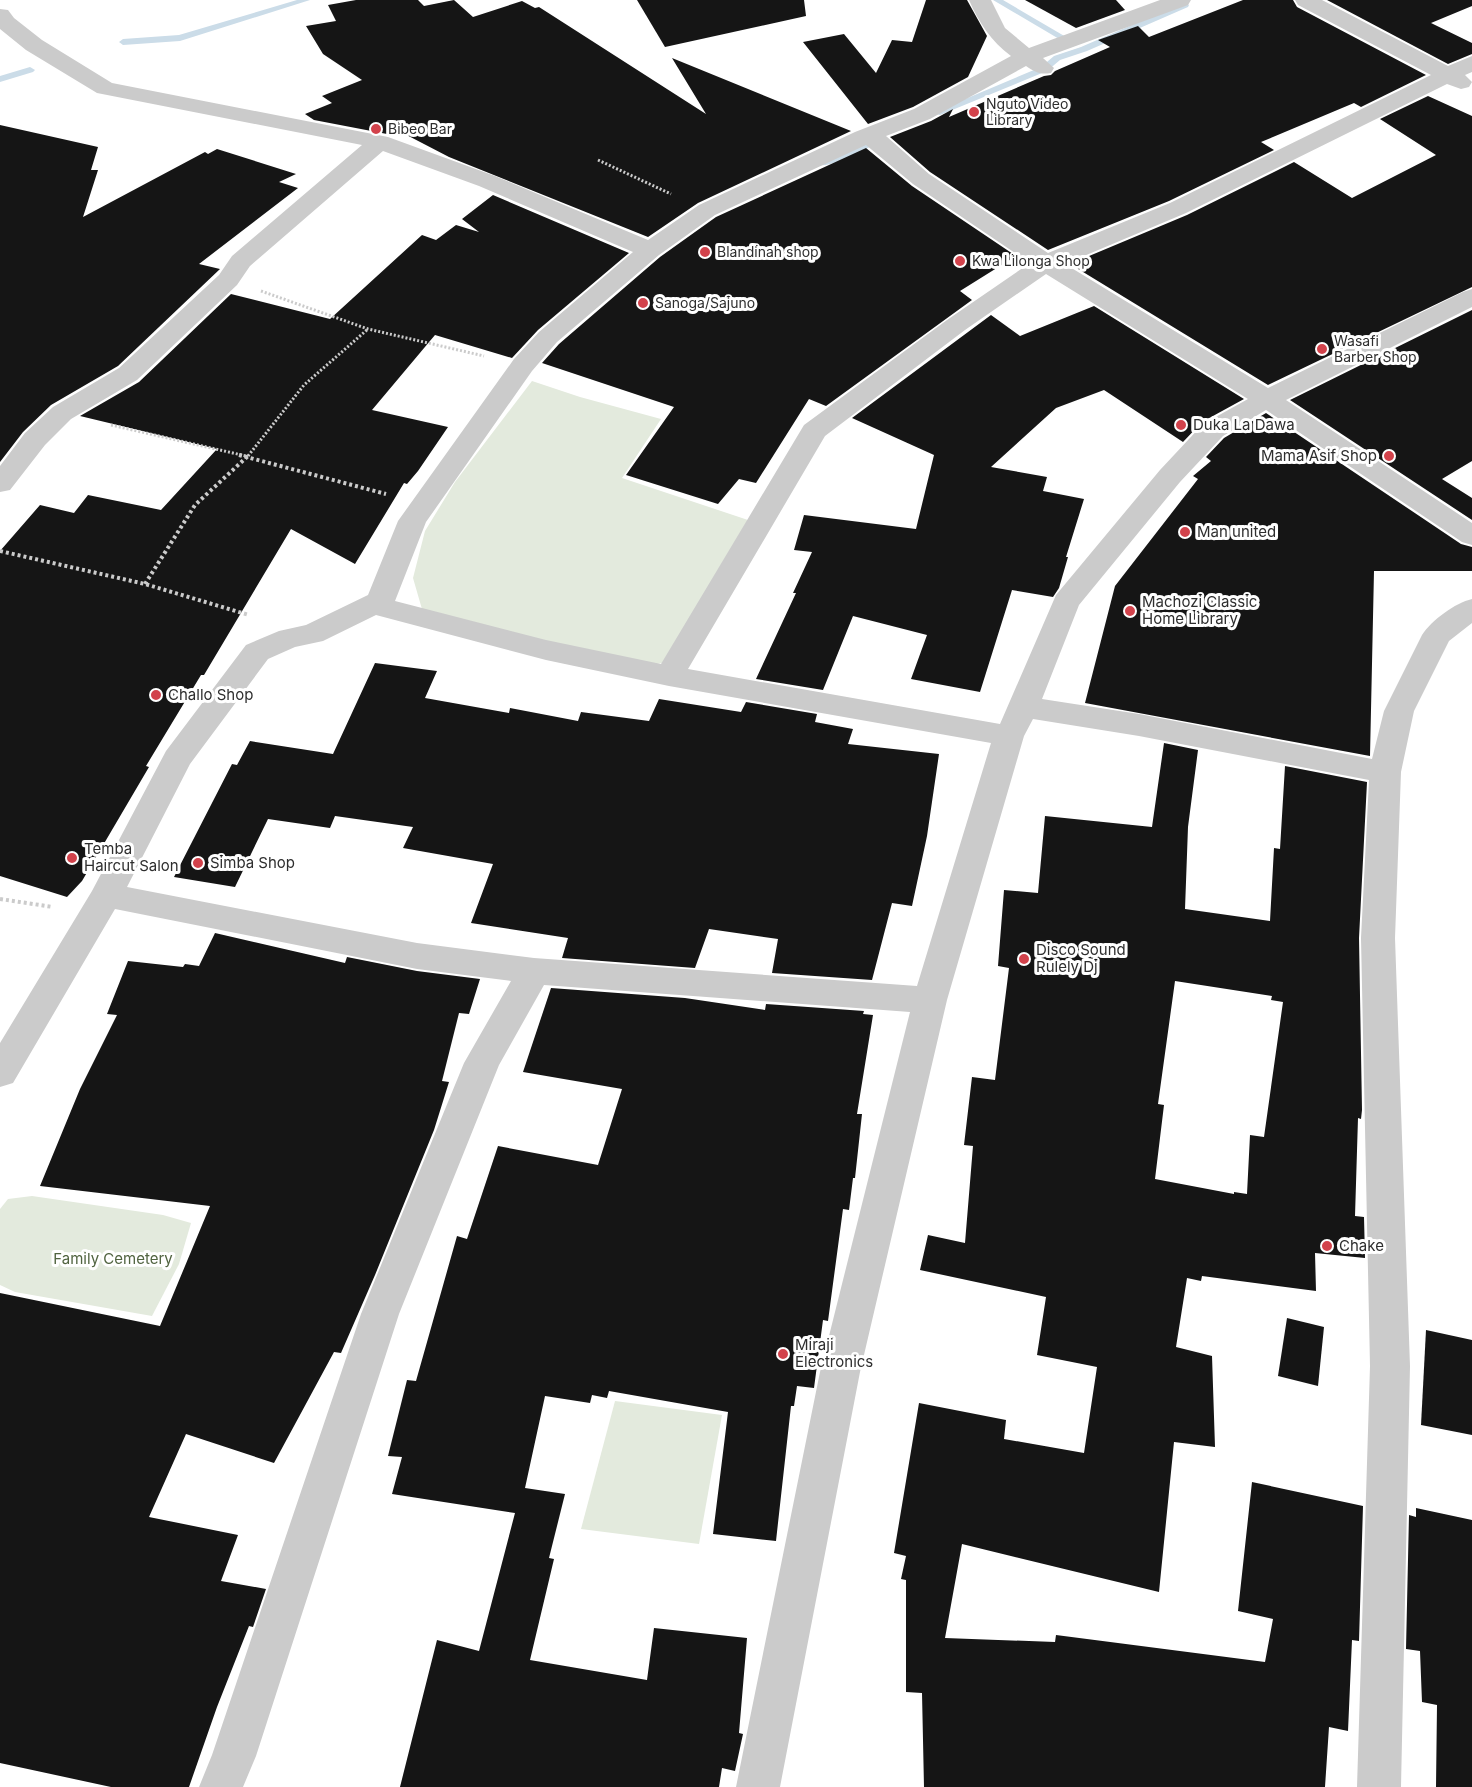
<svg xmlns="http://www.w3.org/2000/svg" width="1472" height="1787" viewBox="0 0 1472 1787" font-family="Inter,sans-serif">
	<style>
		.green { fill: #e3eadd }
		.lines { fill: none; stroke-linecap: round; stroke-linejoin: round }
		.stream { fill: #cbdce8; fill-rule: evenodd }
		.building { fill: #151515; fill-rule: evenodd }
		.path-far1 { stroke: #cbcbcb; stroke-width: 3; stroke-dasharray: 2 2; stroke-linecap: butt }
		.path { stroke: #cbcbcb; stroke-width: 4; stroke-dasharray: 3 3; stroke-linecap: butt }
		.street { fill: #cbcbcb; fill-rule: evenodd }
		.poi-dot { fill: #d2424b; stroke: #fff; stroke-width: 2 }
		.labels { text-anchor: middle; stroke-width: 6; stroke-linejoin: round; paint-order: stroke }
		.far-poi-label { font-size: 14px; fill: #2e2e2e; stroke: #fff; text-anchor: start }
		.poi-label { font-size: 15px; fill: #2e2e2e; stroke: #fff; text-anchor: start }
		.park-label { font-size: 15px; fill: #516440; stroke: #fff }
	</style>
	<rect width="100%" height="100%" fill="#fff"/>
	<g class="green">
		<path d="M 532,381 L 580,397 L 661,419 L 622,478 L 748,520 L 670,661 L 628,671 L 426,623 L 413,578 L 425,531 L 455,482 Z"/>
		<path d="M 32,1196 L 163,1215 L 191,1223 L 179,1264 L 152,1316 L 15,1292 L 0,1285 L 0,1209 L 8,1199 Z"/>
		<path d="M 615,1401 L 722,1415 L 699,1544 L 581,1529 Z"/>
	</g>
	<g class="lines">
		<g class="stream">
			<path d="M 297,0 L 310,0 L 180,41 L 123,45 L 119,42 L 123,39 L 179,35 Z"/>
			<path d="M 993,0 L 1003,0 L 1078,44 L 1071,46 Z"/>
			<path d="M 1185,2 L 1189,5 L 1188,7 L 1087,51 L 1060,60 L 1047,71 L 940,115 L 932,113 L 1041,67 L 1054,56 L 1081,47 Z"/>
			<path d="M 30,67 L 35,70 L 33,72 L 0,82 L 0,76 Z"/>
			<path d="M 881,134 L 886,137 L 884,139 C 872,146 828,171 817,164 Z"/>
		</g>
	</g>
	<g class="building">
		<path d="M 356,0 L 418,0 L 424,6 L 454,0 L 473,17 L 522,1 L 535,8 L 539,7 L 706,114 L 672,58 L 851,131 L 698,203 L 648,237 L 449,157 L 397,130 L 387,134 L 314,120 L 305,114 L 332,103 L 322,96 L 362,80 L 323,54 L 306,26 L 336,21 L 328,5 Z"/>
		<path d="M 637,0 L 804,0 L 806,16 L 665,47 Z"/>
		<path d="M 926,0 L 967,0 L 987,36 L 968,77 L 913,107 L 868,124 L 803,42 L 844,34 L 876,73 L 892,40 L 912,42 Z"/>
		<path d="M 1025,0 L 1116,0 L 1125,10 L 1076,28 Z"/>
		<path d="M 1243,0 L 1293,0 L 1297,7 L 1426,75 L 1361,107 L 1354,103 L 1261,142 L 1274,150 L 1169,201 L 1048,250 L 930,172 L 890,137 L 931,121 L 953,109 L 949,117 L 1044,76 L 1051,75 L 1055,71 L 1110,47 L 1098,40 L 1138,26 L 1149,37 Z"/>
		<path d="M 1327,0 L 1472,0 L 1472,6 L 1431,23 L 1472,43 L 1472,54 L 1448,64 Z"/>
		<path d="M 1428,96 L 1472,116 L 1472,287 L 1268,385 L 1070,264 L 1187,215 L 1294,162 L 1352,198 L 1436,155 L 1380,119 Z"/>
		<path d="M 0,125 L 98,147 L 91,170 L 98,170 L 83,217 L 205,152 L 208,154 L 217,149 L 296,174 L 279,182 L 298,188 L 199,264 L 220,269 L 118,366 L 51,405 L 23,432 L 0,462 Z"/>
		<path d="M 866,148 L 912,186 L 1016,256 L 960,291 L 972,300 L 826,406 L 809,399 L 756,483 L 739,479 L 718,504 L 626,475 L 674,407 L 542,363 L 559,344 L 660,257 L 716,217 Z"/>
		<path d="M 493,195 L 629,253 L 538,330 L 512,358 L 435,335 L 372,410 L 448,427 L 418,471 L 407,484 L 404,483 L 355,564 L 291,529 L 204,675 L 201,675 L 146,766 L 149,767 L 82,881 L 67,897 L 0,876 L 0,551 L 40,505 L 74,513 L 88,495 L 161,510 L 217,449 L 80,416 L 139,382 L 231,294 L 330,319 L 422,235 L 436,240 L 456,225 L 479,232 L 462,219 Z"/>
		<path d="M 1094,306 L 1244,399 L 1202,422 L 1183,442 L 1104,390 L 1056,408 L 991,467 L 1047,477 L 1043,491 L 1084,499 L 1066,557 L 1068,557 L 1059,588 L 1053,597 L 1012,590 L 980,692 L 911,679 L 927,635 L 853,616 L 823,690 L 756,679 L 796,593 L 793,593 L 812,552 L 794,550 L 804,515 L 916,529 L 934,455 L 852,418 L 991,315 L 1020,336 Z"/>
		<path d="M 1472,310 L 1472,461 L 1442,479 L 1472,498 L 1472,520 L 1290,400 Z"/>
		<path d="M 1266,413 L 1461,544 L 1472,547 L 1472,571 L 1374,571 L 1370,756 L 1085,703 L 1115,586 L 1198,479 L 1193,476 L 1211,461 L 1206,457 L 1224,438 Z"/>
		<path d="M 375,663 L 437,671 L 425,698 L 509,713 L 510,708 L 578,721 L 581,712 L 649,721 L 659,699 L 741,712 L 746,702 L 817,714 L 815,722 L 853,729 L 848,744 L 939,754 L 927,836 L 912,906 L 892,903 L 872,980 L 772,973 L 778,939 L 709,929 L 695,968 L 562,958 L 568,938 L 471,923 L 493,864 L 403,848 L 413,827 L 335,816 L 330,828 L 268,819 L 235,887 L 174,877 L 232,764 L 237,765 L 250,741 L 333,754 Z"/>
		<path d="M 1164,743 L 1198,750 L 1188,827 L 1185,909 L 1270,921 L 1274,848 L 1280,849 L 1285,766 L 1367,782 L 1359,938 L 1362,1110 L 1361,1119 L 1358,1118 L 1355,1216 L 1364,1217 L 1365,1258 L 1315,1253 L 1316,1291 L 1202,1276 L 1201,1281 L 1187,1278 L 1176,1347 L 1212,1356 L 1215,1447 L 1174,1442 L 1159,1592 L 962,1544 L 945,1638 L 1055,1642 L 1056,1635 L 1265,1662 L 1273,1619 L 1238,1611 L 1252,1482 L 1363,1506 L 1359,1641 L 1352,1640 L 1348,1731 L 1329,1727 L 1325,1787 L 924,1787 L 922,1693 L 906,1692 L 906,1580 L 901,1579 L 906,1556 L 894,1553 L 919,1403 L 1006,1420 L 1004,1439 L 1084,1453 L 1097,1367 L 1037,1355 L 1046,1297 L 920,1270 L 928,1235 L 965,1243 L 973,1146 L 964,1145 L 972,1077 L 995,1080 L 1009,968 L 998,966 L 1004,890 L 1038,893 L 1045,816 L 1152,827 ZM 1175,981 L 1272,996 L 1271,1000 L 1283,1002 L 1264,1137 L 1250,1135 L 1247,1194 L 1234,1192 L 1234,1194 L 1155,1179 L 1164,1105 L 1158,1104 Z"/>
		<path d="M 215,933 L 345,963 L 347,957 L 417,971 L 480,979 L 469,1014 L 459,1013 L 442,1081 L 449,1082 L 434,1130 L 375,1275 L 341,1353 L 334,1352 L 274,1463 L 186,1434 L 149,1517 L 238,1535 L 221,1581 L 266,1589 L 253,1627 L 249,1626 L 217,1707 L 189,1787 L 111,1787 L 0,1763 L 0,1293 L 160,1326 L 210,1206 L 40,1186 L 80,1089 L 117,1015 L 107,1014 L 128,961 L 183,967 L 185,964 L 199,966 Z"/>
		<path d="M 551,988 L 685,998 L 765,1010 L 766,1004 L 864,1011 L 863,1014 L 873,1015 L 857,1114 L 862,1114 L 855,1178 L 853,1178 L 849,1210 L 843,1209 L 828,1321 L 823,1320 L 814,1388 L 797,1386 L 794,1406 L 791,1406 L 776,1541 L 713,1534 L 728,1412 L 609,1391 L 607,1398 L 592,1395 L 590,1403 L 545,1396 L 525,1488 L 565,1494 L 549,1558 L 554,1559 L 530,1660 L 647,1680 L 654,1628 L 747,1638 L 739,1733 L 743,1734 L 735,1771 L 722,1768 L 719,1787 L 400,1787 L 437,1640 L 479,1651 L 515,1513 L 392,1494 L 402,1457 L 388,1456 L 407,1380 L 416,1381 L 457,1236 L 467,1239 L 498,1146 L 598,1165 L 622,1089 L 523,1072 Z"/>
		<path d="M 1287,1318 L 1324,1327 L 1318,1386 L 1278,1376 Z"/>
		<path d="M 1426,1330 L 1472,1340 L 1472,1435 L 1421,1425 Z"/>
		<path d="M 1416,1508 L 1472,1520 L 1472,1787 L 1436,1787 L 1437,1705 L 1422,1702 L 1420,1651 L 1406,1649 L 1409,1515 L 1416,1517 Z"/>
	</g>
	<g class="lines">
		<g class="path-far1">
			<path d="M 598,160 L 671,194"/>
			<path d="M 261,291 L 368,329 L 484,356"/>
			<path d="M 111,425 L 246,456"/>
			<path d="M 248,456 L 304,385 L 368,329"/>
		</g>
		<g class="path">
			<path d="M 239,455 L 386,494"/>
			<path d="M 0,551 L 145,584 L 249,615"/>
			<path d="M 145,584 L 195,505 L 249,455"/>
			<path d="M 0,899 L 53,907"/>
		</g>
		<path class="street" d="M 969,0 L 991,0 L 1005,28 L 1029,48 L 1160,0 L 1191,0 L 1188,5 L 1043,58 L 1054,68 L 1051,73 C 1040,75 1035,72 1026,66 L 930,119 L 886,136 L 929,174 L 1048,253 L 1170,203 L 1431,75 L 1298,5 L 1295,0 L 1322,0 L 1448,66 L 1472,56 L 1472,72 L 1465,75 L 1472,82 L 1469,87 L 1461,89 L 1447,84 L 1186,213 L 1065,264 L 1268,388 L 1463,292 L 1472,289 L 1472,307 L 1286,400 L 1472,523 L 1472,545 L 1462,542 L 1266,410 L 1223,436 L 1180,482 L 1079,605 L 1042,699 L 1139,714 L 1372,759 L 1384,711 L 1422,635 C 1432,620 1455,603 1472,599 L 1472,623 L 1449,641 L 1414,711 L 1401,772 L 1395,938 L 1410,1366 L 1401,1787 L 1357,1787 L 1370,1366 L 1361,938 L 1369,780 L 1139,736 L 1033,719 L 1024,736 L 947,1000 L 860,1372 L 780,1787 L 736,1787 L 820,1372 L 910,1012 L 544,985 L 499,1065 L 399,1314 L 256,1756 L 243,1787 L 199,1787 L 212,1755 L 361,1314 L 464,1063 L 511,981 L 417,969 L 115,909 L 13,1083 L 0,1087 L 0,1043 L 92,891 L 166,751 L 246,645 L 279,631 L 306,625 L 368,595 L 398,521 L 514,359 L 539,332 L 633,252 L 479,186 L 383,151 L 250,266 L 237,285 L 137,380 L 71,419 L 45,445 L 10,490 L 0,492 L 0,466 L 25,433 L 53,407 L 119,368 L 219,275 L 232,256 L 362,145 L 97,93 L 26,50 L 0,29 L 0,9 L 8,10 L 14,18 L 42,40 L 112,83 L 388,137 L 495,176 L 648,240 L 699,205 L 855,132 L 914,109 L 1011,56 C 991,41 979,23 969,0 ZM 866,145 L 913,184 L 1030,263 L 947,320 L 804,425 L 661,664 L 546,640 L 395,601 L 426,522 L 532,371 L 557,342 L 659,255 L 715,215 ZM 1046,274 L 1248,399 L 1203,424 L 1160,470 L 1056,595 L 1000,724 L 688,669 L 825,436 L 965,330 ZM 376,615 L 546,660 L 669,686 L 991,743 L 917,986 L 534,958 L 417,943 L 127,887 L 190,764 L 268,659 L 295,647 L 323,641 Z"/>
	</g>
	<g class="poi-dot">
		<circle cx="974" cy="112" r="6"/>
		<circle cx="376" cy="129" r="6"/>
		<circle cx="705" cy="252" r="6"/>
		<circle cx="960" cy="261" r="6"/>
		<circle cx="643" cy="303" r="6"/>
		<circle cx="1322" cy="349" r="6"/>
		<circle cx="1181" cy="425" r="6"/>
		<circle cx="1389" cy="456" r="6"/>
		<circle cx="1185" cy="532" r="6"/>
		<circle cx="1130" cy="611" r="6"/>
		<circle cx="156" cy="695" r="6"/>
		<circle cx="72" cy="858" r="6"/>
		<circle cx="198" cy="863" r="6"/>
		<circle cx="1024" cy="959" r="6"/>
		<circle cx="1327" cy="1246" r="6"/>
		<circle cx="783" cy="1354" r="6"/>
	</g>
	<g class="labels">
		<g class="far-poi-label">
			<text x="986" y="109">Nguto Video<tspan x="986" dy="16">Library</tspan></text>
			<text x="388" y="134">Bibeo Bar</text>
			<text x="717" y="257">Blandinah shop</text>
			<text x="972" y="266">Kwa Lilonga Shop</text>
			<text x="655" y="308">Sanoga/Sajuno</text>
			<text x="1334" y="346">Wasafi<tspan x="1334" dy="16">Barber Shop</tspan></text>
		</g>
		<g class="poi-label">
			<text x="1193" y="430">Duka La Dawa</text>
			<text x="1377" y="461" text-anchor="end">Mama Asif Shop</text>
			<text x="1197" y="537">Man united</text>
			<text x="1142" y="607">Machozi Classic<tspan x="1142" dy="17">Home Library</tspan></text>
			<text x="168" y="700">Challo Shop</text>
			<text x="84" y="854">Temba<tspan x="84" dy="17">Haircut Salon</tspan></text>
			<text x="210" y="868">Simba Shop</text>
			<text x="1036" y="955">Disco Sound<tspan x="1036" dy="17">Rulely Dj</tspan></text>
			<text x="1339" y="1251">Chake</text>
			<text x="795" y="1350">Miraji<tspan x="795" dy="17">Electronics</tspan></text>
		</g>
		<g class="park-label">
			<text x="113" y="1264">Family Cemetery</text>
		</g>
	</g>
</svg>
